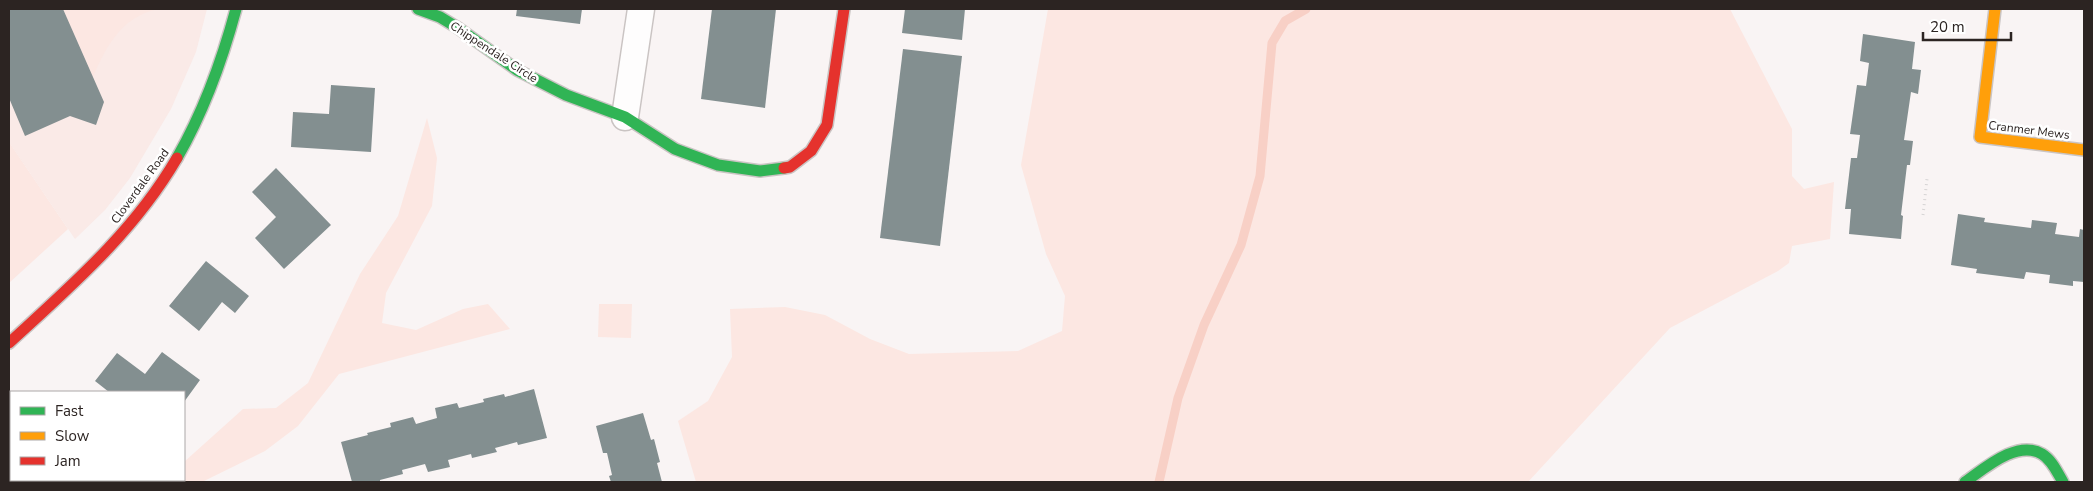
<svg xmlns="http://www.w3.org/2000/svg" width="2093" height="491" viewBox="0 0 2093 491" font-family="'Nunito Sans',sans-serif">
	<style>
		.built { fill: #faeae7 }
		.green { fill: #fce7e2 }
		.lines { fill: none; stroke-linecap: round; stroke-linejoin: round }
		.stream { stroke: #f8d0c6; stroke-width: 9 }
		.building { fill: #838f90 }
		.street-casing { stroke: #cac4c3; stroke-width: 29 }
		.fast-casing { stroke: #cac4c3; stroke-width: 14 }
		.slow-casing { stroke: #cac4c3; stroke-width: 14 }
		.jam-casing { stroke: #cac4c3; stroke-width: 14 }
		.path { stroke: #d6d4d4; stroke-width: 3; stroke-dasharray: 1 4; stroke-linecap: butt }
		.street { stroke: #fefdfd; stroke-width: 26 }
		.fast { stroke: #30b455; stroke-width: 11 }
		.slow { stroke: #ff9f0a; stroke-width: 11 }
		.jam { stroke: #e5322d; stroke-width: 11 }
		.labels { text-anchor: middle; stroke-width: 5; stroke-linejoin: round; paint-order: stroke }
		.street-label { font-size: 12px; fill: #2c2422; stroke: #fff }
	</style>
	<rect width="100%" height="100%" fill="#f9f4f4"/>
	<path class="built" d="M 9,9 L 207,9 L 196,52 L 171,109 L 130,178 L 105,210 L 75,239 L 9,142 Z"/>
	<g class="green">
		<path d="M 63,9 L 157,9 C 121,18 107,45 93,77 Z"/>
		<path d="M 1048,9 L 1730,9 L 1792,129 L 1792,176 L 1804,189 L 1834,182 L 1830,239 L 1792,246 L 1789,263 L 1778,271 L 1670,328 L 1528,482 L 696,482 L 678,421 L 708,401 L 732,357 L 730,309 L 785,307 L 825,315 L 870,339 L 909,354 L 1018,351 L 1062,331 L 1065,296 L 1046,254 L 1021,165 Z"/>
		<path d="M 427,118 L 437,158 L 432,206 L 386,293 L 382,323 L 416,330 L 463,309 L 488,304 L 510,329 L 339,374 L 298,426 L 265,451 L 202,482 L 161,482 L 164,480 L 184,480 L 184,462 L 243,409 L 276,408 L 308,383 L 360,274 L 398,216 Z"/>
		<path d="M 9,142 L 68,229 L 9,283 Z"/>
		<path d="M 599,304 L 632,304 L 631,338 L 598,337 Z"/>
	</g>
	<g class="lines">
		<path class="stream" d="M 1159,482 L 1178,398 L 1204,325 L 1241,245 L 1260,176 L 1272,43 L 1285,21 L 1306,9"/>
	</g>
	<g class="building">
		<path d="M 9,9 L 63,9 L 104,102 L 96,125 L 70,116 L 25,136 L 9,98 Z"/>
		<path d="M 517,9 L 582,9 L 580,24 L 516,16 Z"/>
		<path d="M 712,9 L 776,9 L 765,108 L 701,99 Z"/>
		<path d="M 905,9 L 965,9 L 962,40 L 902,33 Z"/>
		<path d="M 1863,34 L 1915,42 L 1912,69 L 1921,70 L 1918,94 L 1911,92 L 1904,140 L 1913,141 L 1910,165 L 1907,165 L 1901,215 L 1903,216 L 1901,239 L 1849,234 L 1851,209 L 1845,209 L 1851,158 L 1857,158 L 1860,135 L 1850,134 L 1857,85 L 1866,86 L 1869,63 L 1860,61 Z"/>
		<path d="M 903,49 L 962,56 L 940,246 L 880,238 Z"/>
		<path d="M 331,85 L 375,88 L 371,152 L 291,147 L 293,112 L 329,114 Z"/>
		<path d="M 276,168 L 331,225 L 284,269 L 255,238 L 276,217 L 252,192 Z"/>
		<path d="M 1958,214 L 1985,218 L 1984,222 L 2031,228 L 2032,220 L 2057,223 L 2055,234 L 2079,237 L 2080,229 L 2084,230 L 2084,282 L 2073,281 L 2073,286 L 2049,283 L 2050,275 L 2026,272 L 2024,279 L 1976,273 L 1977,269 L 1951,265 Z"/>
		<path d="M 206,261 L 249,296 L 235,313 L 222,302 L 199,331 L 169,306 Z"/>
		<path d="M 162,352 L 200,380 L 184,402 L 184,392 L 109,392 L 95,381 L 117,353 L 145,374 Z"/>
		<path d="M 534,389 L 547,438 L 518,445 L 517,442 L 495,448 L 497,452 L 472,458 L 471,454 L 448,460 L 450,467 L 428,472 L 425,464 L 402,470 L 403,474 L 380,480 L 380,482 L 352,482 L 341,442 L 368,435 L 367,433 L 391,427 L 390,423 L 413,417 L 416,424 L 437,418 L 435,408 L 457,403 L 459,408 L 484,402 L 483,399 L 504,394 L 505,397 Z"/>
		<path d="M 643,413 L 651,440 L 654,439 L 660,462 L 657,463 L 662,482 L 611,482 L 609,476 L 612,475 L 607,453 L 603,453 L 596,426 Z"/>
		<path d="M 59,480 L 90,480 L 87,482 L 61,482 Z"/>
	</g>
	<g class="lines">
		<defs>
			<path id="street" d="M 625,117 L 641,9"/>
			<g id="fast">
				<path d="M 418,9 L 440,17 L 458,28 L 517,70 L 566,95 L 625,117 L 675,149 L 718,165 L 760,171 L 784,168"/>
				<path d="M 177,158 C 204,111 222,61 236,9"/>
				<path d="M 1965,482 C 1984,469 2017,439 2042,454 C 2052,460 2057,472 2063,482"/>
			</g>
			<path id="slow" d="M 1995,9 L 1980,137 L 2084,150"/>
			<g id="jam">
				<path d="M 784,168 L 790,167 L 811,151 L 827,125 L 844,9"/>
				<path d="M 9,343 C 71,286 134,232 177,158"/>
			</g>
		</defs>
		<use href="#street" class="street-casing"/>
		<use href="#fast" class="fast-casing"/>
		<use href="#slow" class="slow-casing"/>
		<use href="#jam" class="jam-casing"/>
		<path class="path" d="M 1923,215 L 1927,179"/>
		<use href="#street" class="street"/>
		<use href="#fast" class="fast"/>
		<use href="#slow" class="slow"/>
		<use href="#jam" class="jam"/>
	</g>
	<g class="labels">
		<g class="street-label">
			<text transform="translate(494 52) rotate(33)" y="4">Chippendale Circle</text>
			<text transform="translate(2029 130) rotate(7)" y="4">Cranmer Mews</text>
			<text transform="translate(140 186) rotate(-54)" y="4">Cloverdale Road</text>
		</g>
	</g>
	<rect width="2093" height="491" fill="none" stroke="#2c2422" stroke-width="20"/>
	<rect x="10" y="391" width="175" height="90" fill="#ffffff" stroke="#aba7a7"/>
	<rect x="20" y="407" width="25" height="8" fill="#30b455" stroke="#aba7a7"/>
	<text x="55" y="416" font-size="15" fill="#2c2422">Fast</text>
	<rect x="20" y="432" width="25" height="8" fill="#ff9f0a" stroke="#aba7a7"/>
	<text x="55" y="441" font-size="15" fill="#2c2422">Slow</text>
	<rect x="20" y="457" width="25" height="8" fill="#e5322d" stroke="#aba7a7"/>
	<text x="55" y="466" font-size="15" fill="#2c2422">Jam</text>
	<path d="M1923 32v8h88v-8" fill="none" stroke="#2c2422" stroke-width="2.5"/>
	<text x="1930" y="32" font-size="15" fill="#2c2422" stroke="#ffffff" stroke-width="4" paint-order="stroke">20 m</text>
</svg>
